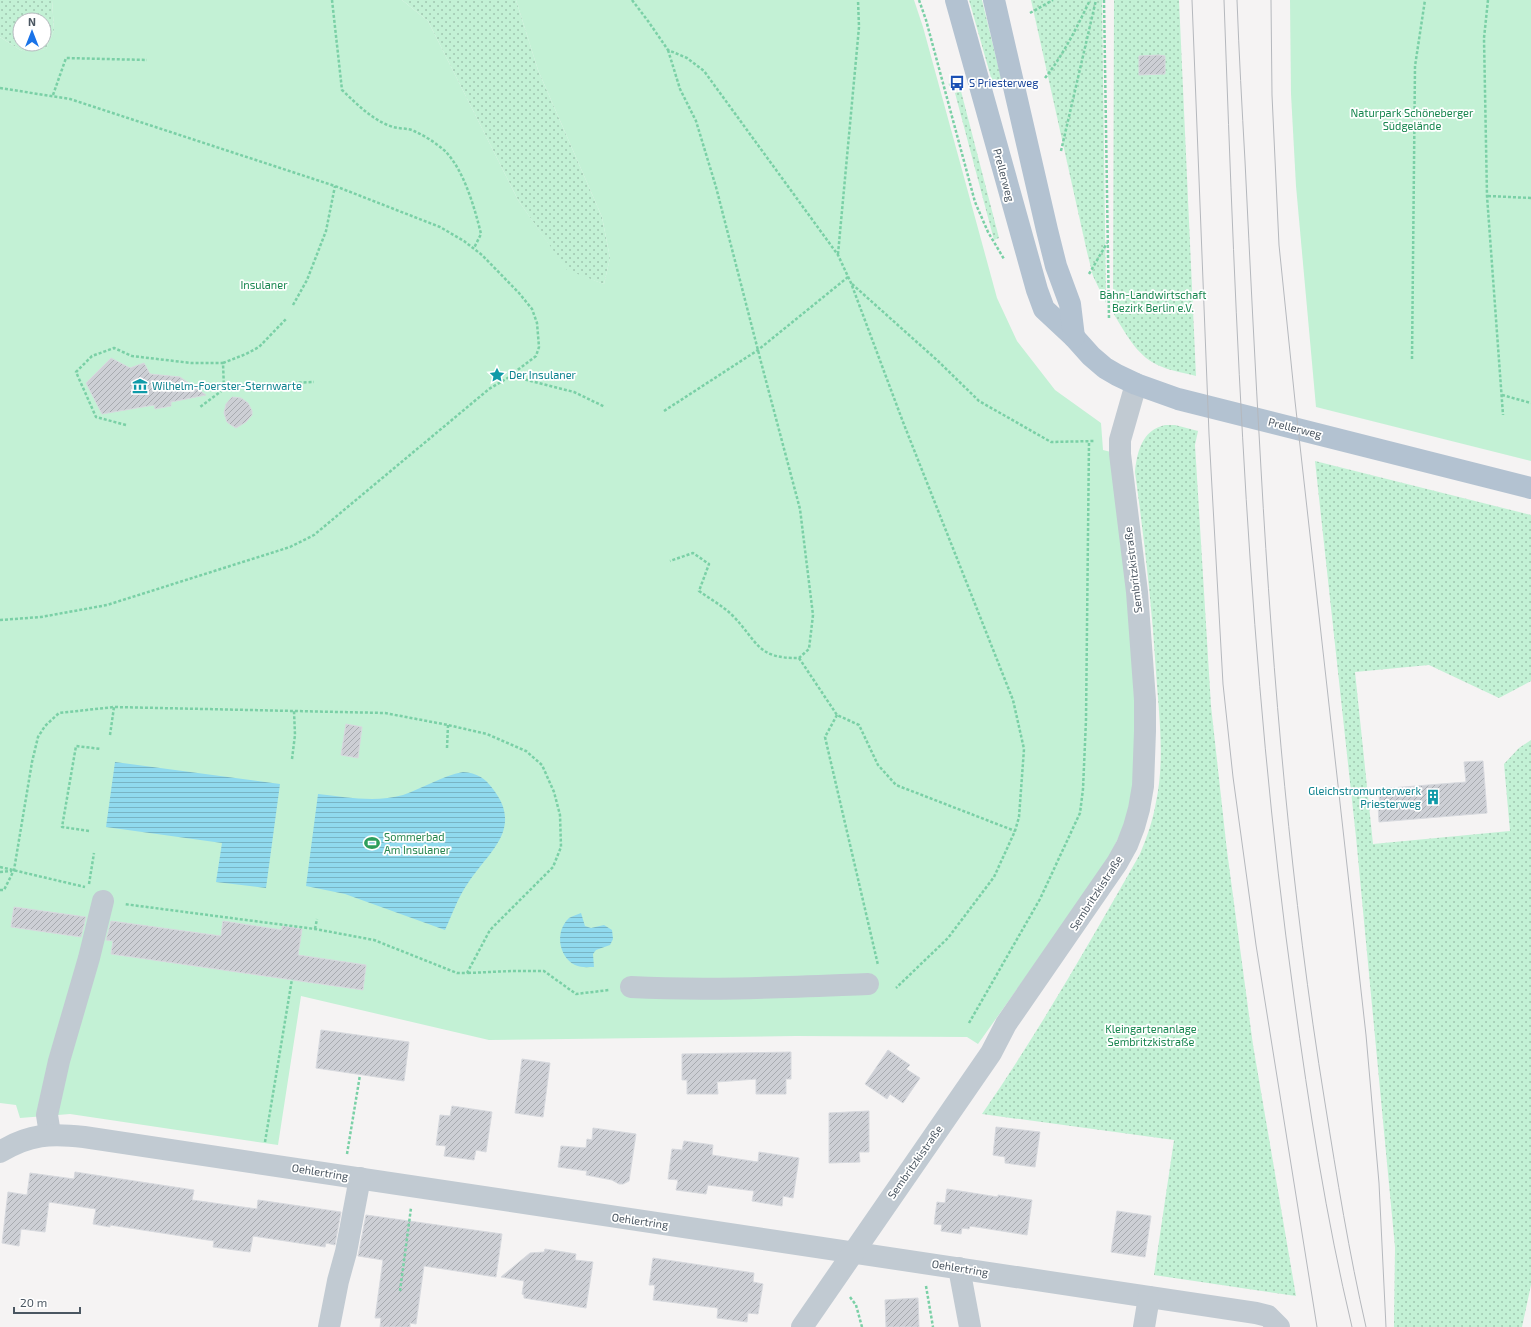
<svg xmlns="http://www.w3.org/2000/svg" width="1531" height="1327" viewBox="0 0 1531 1327" font-family="'Exo 2',sans-serif">
	<style>
		.grass { fill: url(#grass-dots); fill-rule: evenodd }
		.park { fill: #c3f1d5 }
		.water { fill: url(#water-rules) }
		.building { fill: url(#building-hatch); stroke: #d7d9de }
		.lines { fill: none; stroke-linecap: round; stroke-linejoin: round }
		.path { stroke: #7ad0a6; stroke-width: 2.5; stroke-dasharray: 3 2; stroke-linecap: butt }
		.minor { stroke: #c1cad2; stroke-width: 22 }
		.major { stroke: #b3c2d1; stroke-width: 22 }
		.tram { stroke: #b5b8bd; stroke-width: 1 }
		.labels { text-anchor: middle; stroke-width: 3.5; stroke-linejoin: round; paint-order: stroke }
		.transit-label { font-size: 11px; fill: #164399; stroke: #fff; text-anchor: start }
		.park-label { font-size: 11px; fill: #17864f; stroke: #fff }
		.street-label { font-size: 11px; fill: #4a5661; stroke: #fff }
		.culture-label { font-size: 11px; fill: #0d838f; stroke: #fff; text-anchor: start }
		.leisure-label { font-size: 11px; fill: #27864d; stroke: #fff; text-anchor: start }
	</style>
	<defs>
		<pattern id="grass-dots" width="8" height="8" patternUnits="userSpaceOnUse"><rect width="8" height="8" fill="#c3f1d5"/><path d="M2 2h.1M6 6h.1" fill="none" stroke="#a0c6b0" stroke-width="1.8" stroke-linecap="round"/></pattern>
		<pattern id="water-rules" width="6" height="5" patternUnits="userSpaceOnUse"><rect width="6" height="5" fill="#90daee"/><path d="M0 2.5h6" fill="none" stroke="#78b4c4"/></pattern>
		<pattern id="building-hatch" width="6" height="6" patternUnits="userSpaceOnUse"><rect width="6" height="6" fill="#cdcfd5"/><path d="M-1 1l2-2M0 6l6-6M5 7l2-2" fill="none" stroke="#a8abb0"/></pattern>
	</defs>
	<rect width="100%" height="100%" fill="#f5f3f3"/>
	<g class="grass">
		<path d="M 0,0 L 52,0 L 54,30 L 46,49 L 22,51 L 0,37 ZM 20,20 L 44,20 L 44,44 L 20,44 Z"/>
		<path d="M 402,0 L 516,0 L 538,70 L 602,217 L 610,258 L 604,284 L 567,271 L 518,200 L 428,21 Z"/>
		<path d="M 969,0 L 982,0 L 1003,86 L 994,88 Z"/>
		<path d="M 1031,0 L 1102,0 L 1106,303 L 1093,276 L 1087,252 Z"/>
		<path d="M 1114,0 L 1179,0 L 1196,376 C 1181,372 1165,370 1152,362 C 1134,351 1124,330 1113,313 Z"/>
		<path d="M 961,91 L 999,238 L 994,240 L 955,93 Z"/>
		<path d="M 1165,425 L 1175,425 L 1198,431 L 1195,445 L 1211,706 L 1227,851 L 1253,1045 L 1296,1296 L 1154,1275 L 1174,1140 L 982,1114 C 1040,1030 1090,942 1140,854 C 1147,837 1153,820 1156,802 C 1165,760 1159,714 1156,672 C 1152,605 1144,538 1135,472 C 1137,452 1142,430 1165,425 Z"/>
		<path d="M 1315,461 L 1531,515 L 1531,681 L 1499,698 L 1429,665 L 1355,672 L 1373,844 L 1510,831 L 1504,764 L 1519,748 L 1531,740 L 1531,1285 L 1522,1327 L 1394,1327 L 1395,1247 L 1356,837 Z"/>
	</g>
	<g class="park">
		<path d="M 52,0 L 402,0 L 428,21 L 518,200 L 567,270 L 604,284 L 610,258 L 602,217 L 538,70 L 516,0 L 914,0 L 923,27 L 997,298 L 1017,341 L 1055,390 L 1101,423 L 1103,450 L 1111,452 L 1132,634 L 1136,758 L 1129,815 L 1106,864 L 978,1044 L 967,1037 L 796,1036 L 489,1040 L 301,996 L 278,1145 L 70,1114 L 20,1118 L 16,1105 L 0,1103 L 0,37 L 22,51 L 46,49 L 54,30 Z"/>
		<path d="M 1290,0 L 1531,0 L 1531,461 L 1316,407 L 1296,186 L 1291,94 Z"/>
	</g>
	<g class="water">
		<path d="M 115,762 L 280,784 L 266,888 L 216,882 L 222,843 L 106,827 Z"/>
		<path d="M 463,772 C 477,773 485,778 493,789 C 524,829 488,852 468,883 C 458,897 452,915 445,930 L 345,894 L 306,886 L 318,794 C 346,797 375,803 403,795 C 423,788 442,776 463,772 Z"/>
		<path d="M 581,913 L 585,926 L 591,928 L 604,925 L 612,930 L 613,939 L 610,945 L 596,950 L 593,954 L 594,967 C 588,967 581,968 575,965 C 558,956 555,931 569,918 C 572,916 577,915 581,913 Z"/>
	</g>
	<g class="building">
		<path d="M 1159,55 L 1165,56 L 1165,74 L 1139,75 L 1139,56 Z"/>
		<path d="M 111,358 L 130,368 L 144,363 L 150,374 L 180,377 L 206,395 L 171,402 L 171,406 L 155,409 L 154,405 L 102,414 L 86,383 Z"/>
		<path d="M 232,397 L 241,398 L 248,403 L 252,411 L 252,415 L 246,422 L 236,428 L 231,425 L 227,422 L 224,413 L 226,404 Z"/>
		<path d="M 346,724 L 362,727 L 358,758 L 341,755 Z"/>
		<path d="M 1483,761 L 1487,813 L 1379,822 L 1378,804 L 1380,804 L 1378,789 L 1466,782 L 1464,762 Z"/>
		<path d="M 14,907 L 86,917 L 81,937 L 11,927 Z"/>
		<path d="M 111,921 L 221,936 L 223,921 L 282,930 L 282,926 L 302,929 L 298,955 L 366,965 L 363,990 L 111,954 L 113,941 L 106,940 Z"/>
		<path d="M 321,1030 L 409,1042 L 404,1081 L 316,1068 Z"/>
		<path d="M 888,1050 L 910,1065 L 906,1069 L 920,1078 L 903,1103 L 890,1094 L 887,1099 L 865,1084 Z"/>
		<path d="M 791,1052 L 791,1079 L 786,1079 L 786,1094 L 756,1094 L 756,1079 L 717,1082 L 718,1094 L 687,1094 L 687,1080 L 682,1080 L 682,1054 Z"/>
		<path d="M 522,1059 L 550,1063 L 543,1117 L 515,1113 Z"/>
		<path d="M 452,1106 L 492,1112 L 486,1152 L 476,1150 L 474,1160 L 444,1156 L 446,1146 L 436,1145 L 440,1115 L 450,1116 Z"/>
		<path d="M 869,1111 L 869,1152 L 859,1152 L 860,1162 L 829,1163 L 829,1113 Z"/>
		<path d="M 996,1127 L 1040,1132 L 1035,1167 L 1005,1163 L 1005,1157 L 993,1155 Z"/>
		<path d="M 593,1128 L 636,1134 L 629,1181 L 623,1184 L 619,1184 L 612,1180 L 586,1175 L 587,1171 L 558,1167 L 561,1146 L 586,1148 L 587,1139 L 592,1140 Z"/>
		<path d="M 684,1141 L 713,1145 L 712,1155 L 758,1162 L 759,1152 L 799,1158 L 793,1198 L 783,1196 L 782,1206 L 752,1201 L 754,1191 L 708,1185 L 706,1194 L 676,1190 L 678,1180 L 668,1179 L 672,1149 L 682,1150 Z"/>
		<path d="M 75,1172 L 194,1190 L 192,1200 L 257,1209 L 258,1200 L 341,1212 L 335,1245 L 326,1243 L 325,1247 L 253,1236 L 250,1252 L 213,1247 L 214,1241 L 110,1225 L 110,1227 L 93,1224 L 96,1209 L 49,1202 L 45,1232 L 21,1229 L 19,1246 L 2,1243 L 8,1192 L 27,1195 L 30,1173 L 74,1179 Z"/>
		<path d="M 947,1189 L 998,1197 L 998,1195 L 1032,1200 L 1027,1235 L 970,1226 L 969,1229 L 962,1228 L 961,1234 L 941,1231 L 942,1225 L 934,1224 L 937,1202 L 945,1203 Z"/>
		<path d="M 1117,1211 L 1151,1216 L 1145,1257 L 1111,1252 Z"/>
		<path d="M 366,1215 L 502,1234 L 496,1277 L 424,1266 L 416,1324 L 410,1323 L 410,1327 L 380,1327 L 381,1318 L 375,1318 L 383,1260 L 358,1256 Z"/>
		<path d="M 545,1249 L 576,1254 L 575,1260 L 593,1262 L 586,1308 L 524,1298 L 524,1295 L 522,1294 L 524,1281 L 501,1277 L 530,1253 L 544,1252 Z"/>
		<path d="M 653,1258 L 754,1273 L 753,1282 L 763,1284 L 758,1314 L 748,1313 L 747,1322 L 717,1318 L 718,1308 L 653,1300 L 655,1285 L 649,1285 Z"/>
		<path d="M 918,1298 L 919,1327 L 886,1327 L 885,1300 Z"/>
	</g>
	<g class="lines">
		<g class="path">
			<path d="M 332,0 L 342,90 C 358,105 372,120 393,127 C 400,129 408,128 414,131 C 425,136 436,143 445,151 C 464,170 475,209 481,234 L 474,248"/>
			<path d="M 632,0 L 648,21 L 668,50 L 687,58 L 704,71 L 838,255 L 851,283 L 903,422 L 1013,700 L 1024,749 L 1019,817 L 1015,831 L 994,877 L 948,938 L 896,988"/>
			<path d="M 919,0 L 926,20 L 975,202 L 988,232 L 1004,259"/>
			<path d="M 1104,0 L 1109,320"/>
			<path d="M 1488,0 L 1484,38 L 1487,196 L 1503,415"/>
			<path d="M 1030,13 L 1053,0"/>
			<path d="M 668,50 L 680,89 L 696,121 L 716,187 L 761,362 L 800,509 L 813,615 L 809,649 L 799,658 C 756,659 758,641 732,615 C 723,606 710,599 699,591 L 709,564 L 693,553 L 670,561"/>
			<path d="M 1045,78 C 1064,54 1077,27 1090,0"/>
			<path d="M 949,85 L 957,83"/>
			<path d="M 0,88 L 70,99 L 335,186 L 440,227 L 464,241 L 482,255 L 519,293 L 532,309 L 537,323 L 539,347 L 536,356 L 511,375"/>
			<path d="M 53,95 L 66,58 L 147,60"/>
			<path d="M 1061,151 L 1096,0"/>
			<path d="M 1488,196 L 1531,198"/>
			<path d="M 838,254 L 859,27 L 858,0"/>
			<path d="M 1089,274 L 1107,243"/>
			<path d="M 852,284 L 938,361 L 979,401 L 1051,442 L 1095,441"/>
			<path d="M 293,305 L 307,280 L 326,231 L 335,186"/>
			<path d="M 1412,359 L 1415,66 L 1425,0"/>
			<path d="M 223,363 L 246,354 L 259,347 L 287,318"/>
			<path d="M 224,389 L 245,385 L 314,382"/>
			<path d="M 1502,395 L 1531,403"/>
			<path d="M 664,411 L 758,350 L 848,277"/>
			<path d="M 126,425 L 96,417 L 76,372 L 92,356 L 114,348 L 132,356 L 191,363 L 223,363 L 224,389 L 200,407"/>
			<path d="M 0,620 L 41,617 L 107,605 L 290,547 L 314,535 L 489,389 L 511,376 L 574,392 L 605,407"/>
			<path d="M 799,658 L 837,715 L 859,725 L 878,765 L 896,785 L 1015,831"/>
			<path d="M 837,715 L 825,737 L 878,965"/>
			<path d="M 110,735 L 114,707"/>
			<path d="M 447,748 L 448,725"/>
			<path d="M 292,759 L 295,735 L 294,711"/>
			<path d="M 89,831 L 62,827 L 76,746 L 101,749"/>
			<path d="M 0,867 L 85,887"/>
			<path d="M 0,872 L 12,871"/>
			<path d="M 89,884 L 94,853"/>
			<path d="M 0,890 L 4,890 L 14,870 L 32,762 L 38,737 L 45,726 L 59,713 L 114,707 L 385,713 L 448,725 L 487,734 L 526,751 L 542,765 L 554,792 L 560,815 L 561,847 L 553,867 L 490,930 L 467,973 L 457,973 L 374,940 L 315,929 L 124,904"/>
			<path d="M 315,929 L 317,919"/>
			<path d="M 468,973 L 511,971 L 544,971 L 576,994 L 609,990"/>
			<path d="M 969,1023 L 1040,899 L 1080,813 L 1083,789 L 1086,720 L 1089,441"/>
			<path d="M 265,1142 L 292,979"/>
			<path d="M 347,1154 L 360,1075"/>
			<path d="M 926,1286 L 933,1327"/>
			<path d="M 400,1291 L 411,1208"/>
			<path d="M 850,1297 L 856,1305 L 862,1327"/>
		</g>
		<g class="minor">
			<path d="M 631,987 C 710,991 789,987 868,984"/>
			<path d="M 50,1134 L 47,1115 L 59,1061 L 89,958 L 103,901"/>
			<path d="M 0,1152 C 29,1134 51,1133 84,1137 L 1256,1313 L 1268,1316 L 1279,1327"/>
			<path d="M 959,1268 L 970,1327"/>
			<path d="M 329,1327 L 338,1281 L 346,1252 L 360,1178"/>
			<path d="M 802,1327 L 991,1053 L 1006,1024 L 1117,863 L 1127,845 L 1134,827 L 1139,809 L 1143,786 L 1145,731 L 1145,700 L 1137,592 L 1120,454 L 1120,440 L 1136,384"/>
			<path d="M 1144,1327 L 1149,1297"/>
		</g>
		<g class="major">
			<path d="M 956,0 L 1037,290 L 1044,309 L 1074,337 L 1091,356 L 1105,368 L 1117,375 L 1136,384 L 1178,399 L 1531,488"/>
			<path d="M 994,0 L 1047,230 L 1056,266 L 1070,304 L 1074,337"/>
		</g>
		<g class="tram">
			<path d="M 1192,0 L 1209,434 L 1223,684 L 1233,777 L 1256,945 L 1317,1327"/>
			<path d="M 1224,0 C 1236,333 1248,667 1294,997 C 1309,1107 1326,1218 1352,1327"/>
			<path d="M 1237,0 C 1239,54 1242,107 1245,161 C 1250,264 1255,366 1261,469 C 1273,681 1291,893 1325,1103 C 1337,1178 1349,1253 1366,1327"/>
			<path d="M 1271,0 L 1272,95 L 1279,245 L 1295,401 L 1366,1035 L 1379,1183 L 1386,1327"/>
		</g>
	</g>
	<defs>
		<symbol id="bus-bare" viewBox="-9 -9 18 18"><path d="M-5-6H5V4H4V6H2V4H-2V6H-4V4H-5ZM-3.5-4V0h7V-4ZM-3.5 1.2v1.5H-2V1.2ZM2 1.2v1.5H3.5V1.2Z" fill="#1a4fb4" stroke="#fff" stroke-width="2.5" paint-order="stroke"/></symbol>
		<symbol id="sight-bare" viewBox="-9 -9 18 18"><path d="M0-6L1.8-2.2L6-1.7L2.9 1.2L3.7 5.4L0 3.3L-3.7 5.4L-2.9 1.2L-6-1.7L-1.8-2.2Z" fill="#0f9aa8" stroke="#fff" stroke-width="2.5" paint-order="stroke"/></symbol>
		<symbol id="museum-bare" viewBox="-9 -9 18 18"><path d="M0-6L6-3V-2H-6V-3ZM-5-1h2V3h-2ZM-1-1h2V3h-2ZM3-1h2V3H3ZM-6 4H6V6H-6Z" fill="#0f9aa8" stroke="#fff" stroke-width="2.5" paint-order="stroke"/></symbol>
		<symbol id="building-bare" viewBox="-9 -9 18 18"><path d="M-4-6H4V6H1V3H-1V6H-4ZM-2.5-4.3h1.7v1.8h-1.7ZM.8-4.3h1.7v1.8H.8ZM-2.5-1h1.7V.8h-1.7ZM.8-1h1.7V.8H.8Z" fill="#0f9aa8" stroke="#fff" stroke-width="2.5" paint-order="stroke"/></symbol>
		<symbol id="stadium-bare" viewBox="-9 -9 18 18"><path d="M0-5a6.5 5 0 1 0 0 10a6.5 5 0 1 0 0-10ZM-3.5-1.8h7v3.6h-7Z" fill="#2e9e5b" stroke="#fff" stroke-width="2.5" paint-order="stroke"/></symbol>
	</defs>
	<g fill-rule="evenodd">
		<use href="#bus-bare" x="946" y="72" width="22" height="22"/>
		<use href="#sight-bare" x="486" y="364" width="22" height="22"/>
		<use href="#museum-bare" x="129" y="375" width="22" height="22"/>
		<use href="#building-bare" x="1422" y="786" width="22" height="22"/>
		<use href="#stadium-bare" x="361" y="832" width="22" height="22"/>
	</g>
	<g class="labels">
		<g class="transit-label">
			<text x="969" y="87">S Priesterweg</text>
		</g>
		<g class="park-label">
			<text x="1412" y="117">Naturpark Schöneberger<tspan x="1412" dy="13">Südgelände</tspan></text>
			<text x="264" y="289">Insulaner</text>
			<text x="1153" y="299">Bahn-Landwirtschaft<tspan x="1153" dy="13">Bezirk Berlin e.V.</tspan></text>
			<text x="1151" y="1033">Kleingartenanlage<tspan x="1151" dy="13">Sembritzkistraße</tspan></text>
		</g>
		<g class="street-label">
			<text transform="translate(1004 175) rotate(75)" y="4">Prellerweg</text>
			<text transform="translate(1295 428) rotate(14)" y="4">Prellerweg</text>
			<text transform="translate(1133 570) rotate(-97)" y="4">Sembritzkistraße</text>
			<text transform="translate(1096 893) rotate(-57)" y="4">Sembritzkistraße</text>
			<text transform="translate(915 1162) rotate(-55)" y="4">Sembritzkistraße</text>
			<text transform="translate(320 1172) rotate(9)" y="4">Oehlertring</text>
			<text transform="translate(640 1221) rotate(8)" y="4">Oehlertring</text>
			<text transform="translate(960 1268) rotate(9)" y="4">Oehlertring</text>
		</g>
		<g class="culture-label">
			<text x="509" y="379">Der Insulaner</text>
			<text x="152" y="390">Wilhelm-Foerster-Sternwarte</text>
			<text x="1421" y="795" text-anchor="end">Gleichstromunterwerk<tspan x="1421" dy="13">Priesterweg</tspan></text>
		</g>
		<g class="leisure-label">
			<text x="384" y="841">Sommerbad<tspan x="384" dy="13">Am Insulaner</tspan></text>
		</g>
	</g>
	<g transform="translate(32 32)"><circle r="19" fill="#ffffff" stroke="#b7bbc0"/>
	<path d="M0-3L7 15L0 10L-7 15Z" fill="#1a73e8"/>
	<text y="-6" font-size="11" font-weight="bold" text-anchor="middle" fill="#4a5661">N</text>
	</g>
	<path d="M14 1307v6h66v-6" fill="none" stroke="#4a5661" stroke-width="2"/>
	<text x="20" y="1307" font-size="12" fill="#4a5661" stroke="#ffffff" stroke-width="3" paint-order="stroke">20 m</text>
</svg>
